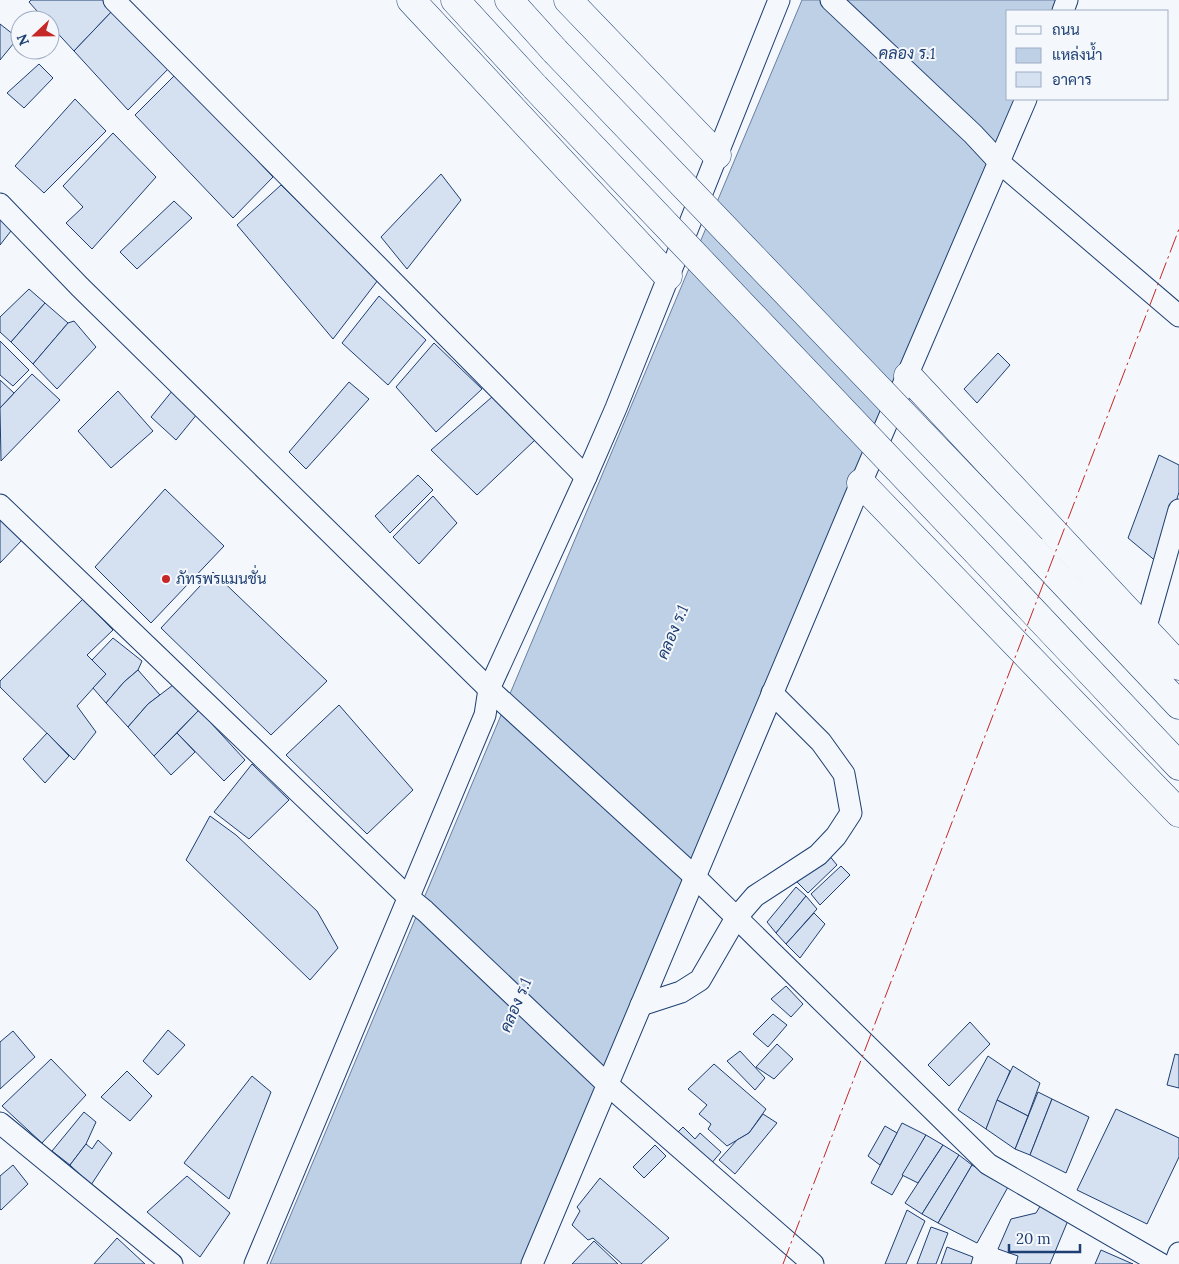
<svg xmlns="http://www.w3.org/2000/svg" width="1179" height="1264" viewBox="0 0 1179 1264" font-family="Lora,Sarabun,serif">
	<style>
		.water { fill: #bed0e5; stroke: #687fa3 }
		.building { fill: #d5e0f0; stroke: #1d3f73 }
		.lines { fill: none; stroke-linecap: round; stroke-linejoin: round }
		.street-casing { stroke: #1d3f73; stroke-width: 23 }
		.secondary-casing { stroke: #1d3f73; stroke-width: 29 }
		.street { stroke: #f4f7fb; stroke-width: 21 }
		.secondary { stroke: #f4f7fb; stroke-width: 28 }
		.secondary-bridge-casing { stroke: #1d3f73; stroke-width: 29; stroke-linecap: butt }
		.secondary-bridge { stroke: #f4f7fb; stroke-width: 28 }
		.power { stroke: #c62828; stroke-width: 1; stroke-dasharray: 18 4 2.5 4; stroke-linecap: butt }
		.poi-dot { fill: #c62828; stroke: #f4f7fb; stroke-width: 2 }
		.labels { text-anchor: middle; stroke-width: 4; stroke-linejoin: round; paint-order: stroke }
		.poi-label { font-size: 15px; fill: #1d3f73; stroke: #f4f7fb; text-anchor: start }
		.water-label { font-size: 16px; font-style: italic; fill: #1d3f73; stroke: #f4f7fb }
	</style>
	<rect width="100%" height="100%" fill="#f4f7fb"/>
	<path class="water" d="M 802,0 L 1062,0 L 1057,11 L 1008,11 L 1008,99 L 1020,99 L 526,1264 L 270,1264 Z"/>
	<g class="building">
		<path d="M 31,0 L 106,0 L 115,8 L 74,51 L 50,25 L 50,20 L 45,20 L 29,2 Z"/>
		<path d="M 115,8 L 170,67 L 128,110 L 74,51 Z"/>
		<path d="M 0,24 L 18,38 L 0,60 Z"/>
		<path d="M 39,64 L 53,78 L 24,108 L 7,93 Z"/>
		<path d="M 176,74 L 273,177 L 233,218 L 135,115 Z"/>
		<path d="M 75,99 L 106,131 L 44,193 L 15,166 Z"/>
		<path d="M 113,133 L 156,177 L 92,249 L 66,223 L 83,207 L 63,186 Z"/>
		<path d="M 441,174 L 461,200 L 407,269 L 381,237 Z"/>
		<path d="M 281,185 L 378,280 L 333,339 L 237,225 Z"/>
		<path d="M 174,201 L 192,218 L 137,269 L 120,252 Z"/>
		<path d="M 0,214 L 18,222 L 0,245 Z"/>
		<path d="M 29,289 L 45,303 L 11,342 L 0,332 L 0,317 Z"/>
		<path d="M 379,296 L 426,340 L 388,385 L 342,343 Z"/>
		<path d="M 45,303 L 68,323 L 33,364 L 11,342 Z"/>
		<path d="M 74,321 L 96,347 L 57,389 L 33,364 L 68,323 Z"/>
		<path d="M 0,341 L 29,370 L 13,386 L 0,375 Z"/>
		<path d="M 434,343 L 482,389 L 436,432 L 396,387 Z"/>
		<path d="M 998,353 L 1010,365 L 977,403 L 964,389 Z"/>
		<path d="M 32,374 L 60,400 L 1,461 L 0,408 Z"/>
		<path d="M 0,380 L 14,393 L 0,408 Z"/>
		<path d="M 349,382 L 369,399 L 306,469 L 289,452 Z"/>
		<path d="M 177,385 L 202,408 L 176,440 L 151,417 Z"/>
		<path d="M 118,391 L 153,431 L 111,468 L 78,431 Z"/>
		<path d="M 492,397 L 535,440 L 477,495 L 431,450 Z"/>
		<path d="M 1159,455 L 1179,465 L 1179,492 L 1158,563 L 1128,538 Z"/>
		<path d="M 418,475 L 433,490 L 390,533 L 375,516 Z"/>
		<path d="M 165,489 L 224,546 L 151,623 L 95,567 Z"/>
		<path d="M 433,496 L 457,523 L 419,564 L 393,537 Z"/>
		<path d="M 0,519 L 22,540 L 0,563 Z"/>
		<path d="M 213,572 L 327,681 L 271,735 L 161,628 Z"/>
		<path d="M 83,599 L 113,630 L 87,655 L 106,674 L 77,706 L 96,732 L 74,760 L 0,687 L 0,681 Z"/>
		<path d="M 113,638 L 142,661 L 138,670 L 124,682 L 106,703 L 93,688 L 106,674 L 92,660 Z"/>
		<path d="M 138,670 L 160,695 L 148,704 L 128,727 L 106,703 L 124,682 Z"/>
		<path d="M 173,685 L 199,710 L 154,756 L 128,727 L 148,704 Z"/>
		<path d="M 339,705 L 413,790 L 367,834 L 286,755 Z"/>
		<path d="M 199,710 L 245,760 L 224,781 L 177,733 Z"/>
		<path d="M 47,733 L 69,756 L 45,783 L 23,759 Z"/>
		<path d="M 177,733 L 195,752 L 171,775 L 154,756 Z"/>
		<path d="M 252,764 L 289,800 L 249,839 L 214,812 Z"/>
		<path d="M 210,816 L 236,835 L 317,911 L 338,948 L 310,980 L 186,860 Z"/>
		<path d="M 828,854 L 837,865 L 808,893 L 797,882 Z"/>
		<path d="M 841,866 L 850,875 L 820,905 L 811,894 Z"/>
		<path d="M 796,887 L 806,896 L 776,933 L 767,922 Z"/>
		<path d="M 806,896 L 817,909 L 786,944 L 776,933 Z"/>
		<path d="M 814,913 L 825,924 L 800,958 L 786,944 Z"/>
		<path d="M 786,986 L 803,1004 L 791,1017 L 771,999 Z"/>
		<path d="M 773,1014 L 787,1025 L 768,1047 L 753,1034 Z"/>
		<path d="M 970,1022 L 990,1044 L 949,1086 L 928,1065 Z"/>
		<path d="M 168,1030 L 185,1045 L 158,1075 L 143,1061 Z"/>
		<path d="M 13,1031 L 35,1057 L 0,1089 L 0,1042 Z"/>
		<path d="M 777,1044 L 793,1059 L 774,1079 L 756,1067 Z"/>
		<path d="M 740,1051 L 765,1078 L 755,1090 L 727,1061 Z"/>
		<path d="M 1175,1054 L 1179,1055 L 1179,1088 L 1167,1085 Z"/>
		<path d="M 988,1056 L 1010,1071 L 986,1129 L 958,1110 Z"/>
		<path d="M 51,1059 L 86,1095 L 42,1143 L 2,1106 Z"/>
		<path d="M 714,1064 L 766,1109 L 749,1133 L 727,1146 L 708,1129 L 711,1124 L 699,1114 L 707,1105 L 688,1089 Z"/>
		<path d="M 1013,1066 L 1040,1083 L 1028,1116 L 997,1100 Z"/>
		<path d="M 127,1071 L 152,1096 L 130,1121 L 101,1097 Z"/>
		<path d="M 252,1076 L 271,1092 L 229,1199 L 184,1163 Z"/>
		<path d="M 1038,1092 L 1052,1099 L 1030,1155 L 1015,1149 Z"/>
		<path d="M 1052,1099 L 1089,1117 L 1066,1173 L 1030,1155 Z"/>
		<path d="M 997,1100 L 1028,1116 L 1015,1149 L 986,1129 Z"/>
		<path d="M 1116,1109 L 1179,1138 L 1179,1157 L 1147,1224 L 1077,1190 Z"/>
		<path d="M 84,1112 L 96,1122 L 86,1144 L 70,1165 L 52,1151 Z"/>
		<path d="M 763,1114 L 777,1123 L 735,1174 L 719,1160 L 737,1140 L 749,1133 Z"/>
		<path d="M 902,1123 L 926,1135 L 892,1195 L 871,1183 Z"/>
		<path d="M 885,1126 L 897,1133 L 880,1165 L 868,1156 Z"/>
		<path d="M 683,1127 L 695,1139 L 700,1133 L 721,1152 L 710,1165 L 675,1135 Z"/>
		<path d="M 926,1135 L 943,1145 L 918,1183 L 902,1175 Z"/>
		<path d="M 98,1140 L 112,1153 L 91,1185 L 70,1165 L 86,1144 L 92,1149 Z"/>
		<path d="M 655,1145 L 666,1156 L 644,1178 L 633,1167 Z"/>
		<path d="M 943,1145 L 959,1155 L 922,1214 L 905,1203 Z"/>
		<path d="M 959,1155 L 972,1165 L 938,1223 L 922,1214 Z"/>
		<path d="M 13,1165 L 28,1184 L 1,1210 L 0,1209 L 0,1176 Z"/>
		<path d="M 972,1165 L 1008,1187 L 977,1243 L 938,1223 Z"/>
		<path d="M 187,1176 L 230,1213 L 200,1257 L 147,1212 Z"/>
		<path d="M 600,1178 L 669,1238 L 641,1264 L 622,1264 L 593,1238 L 588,1240 L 572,1225 L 580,1211 L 577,1207 Z"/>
		<path d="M 1042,1203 L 1069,1218 L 1050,1264 L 1016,1264 L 1018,1256 L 998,1249 L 1011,1219 L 1036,1213 Z"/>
		<path d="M 907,1210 L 925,1221 L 906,1264 L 885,1264 Z"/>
		<path d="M 931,1227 L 948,1233 L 936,1264 L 917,1264 Z"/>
		<path d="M 117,1238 L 145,1264 L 94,1264 Z"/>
		<path d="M 594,1241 L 618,1264 L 572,1264 Z"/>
		<path d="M 947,1247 L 973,1257 L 971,1264 L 941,1264 Z"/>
		<path d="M 1101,1250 L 1133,1264 L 1095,1264 Z"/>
	</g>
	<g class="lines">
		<defs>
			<g id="street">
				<path d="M 114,0 L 586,477"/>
				<path d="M 831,0 L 973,134 L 1000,163 L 1179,316"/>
				<path d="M 1063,11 L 1067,0"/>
				<path d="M 0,204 L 80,287 L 489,689 L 694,876 L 988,1164 L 1161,1264"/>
				<path d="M 0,505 L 409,898 L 425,911 L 608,1085 L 813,1264"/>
				<path d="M 1145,630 L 1179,510"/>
				<path d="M 641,1005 L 681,992 L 700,980 L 736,918 L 755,896 L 818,855 L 836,836 L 851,813 L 844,774 L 821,742 L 772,693"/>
				<path d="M 0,1123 L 172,1264"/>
				<path d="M 255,1264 L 485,715 L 489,689 L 586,477 L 616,408 L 779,0"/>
				<path d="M 532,1264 L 861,483 L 1026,99"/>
				<path d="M 1175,1264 L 1179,1253"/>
			</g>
			<g id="secondary">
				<path d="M 411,0 L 668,276"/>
				<path d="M 455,0 L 535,87"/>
				<path d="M 509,0 L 555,51"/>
				<path d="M 568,0 L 717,155"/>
				<path d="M 908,376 L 1179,666"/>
				<path d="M 861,483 L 1179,813"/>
				<path d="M 1032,549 L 1179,705"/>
				<path d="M 1012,589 L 1179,766"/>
			</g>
		</defs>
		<use href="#street" class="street-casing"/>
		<use href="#secondary" class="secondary-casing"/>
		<use href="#street" class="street"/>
		<use href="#secondary" class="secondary"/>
		<defs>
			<g id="secondary-bridge">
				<path d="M 555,51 L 1032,549"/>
				<path d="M 535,87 L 1012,589"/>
			</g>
		</defs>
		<use href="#secondary-bridge" class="secondary-bridge-casing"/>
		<use href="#secondary-bridge" class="secondary-bridge"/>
		<path class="power" d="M 783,1264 L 1179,229"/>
	</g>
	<circle class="poi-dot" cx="166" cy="579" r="5"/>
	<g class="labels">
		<g class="poi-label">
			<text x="176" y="584">ภัทรพรแมนชั่น</text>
		</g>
		<g class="water-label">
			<text x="907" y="59">คลอง ร.1</text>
			<text transform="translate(672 632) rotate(-67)" y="6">คลอง ร.1</text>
			<text transform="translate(515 1005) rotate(-67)" y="6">คลอง ร.1</text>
		</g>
	</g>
	<rect x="1006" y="10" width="162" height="90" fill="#f4f7fb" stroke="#9eadc5"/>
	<rect x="1016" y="26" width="25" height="8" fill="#f4f7fb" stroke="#9eadc5"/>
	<text x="1052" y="35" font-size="15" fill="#1d3f73">ถนน</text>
	<rect x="1016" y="48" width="25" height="15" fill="#bed0e5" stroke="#9eadc5"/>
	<text x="1052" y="60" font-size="15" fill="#1d3f73">แหล่งน้ำ</text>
	<rect x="1016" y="72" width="25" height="15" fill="#d5e0f0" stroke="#9eadc5"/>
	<text x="1052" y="85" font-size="15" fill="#1d3f73">อาคาร</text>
	<g transform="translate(35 35) rotate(248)"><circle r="24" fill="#f4f7fb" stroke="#9eadc5"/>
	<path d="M0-4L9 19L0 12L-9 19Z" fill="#c62828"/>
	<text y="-8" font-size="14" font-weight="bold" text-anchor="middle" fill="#1d3f73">N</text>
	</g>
	<path d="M1009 1244v8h71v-8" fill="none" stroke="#1d3f73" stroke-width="2.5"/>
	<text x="1016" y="1244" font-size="15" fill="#1d3f73" stroke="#f4f7fb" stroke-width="4" paint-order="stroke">20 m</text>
</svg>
